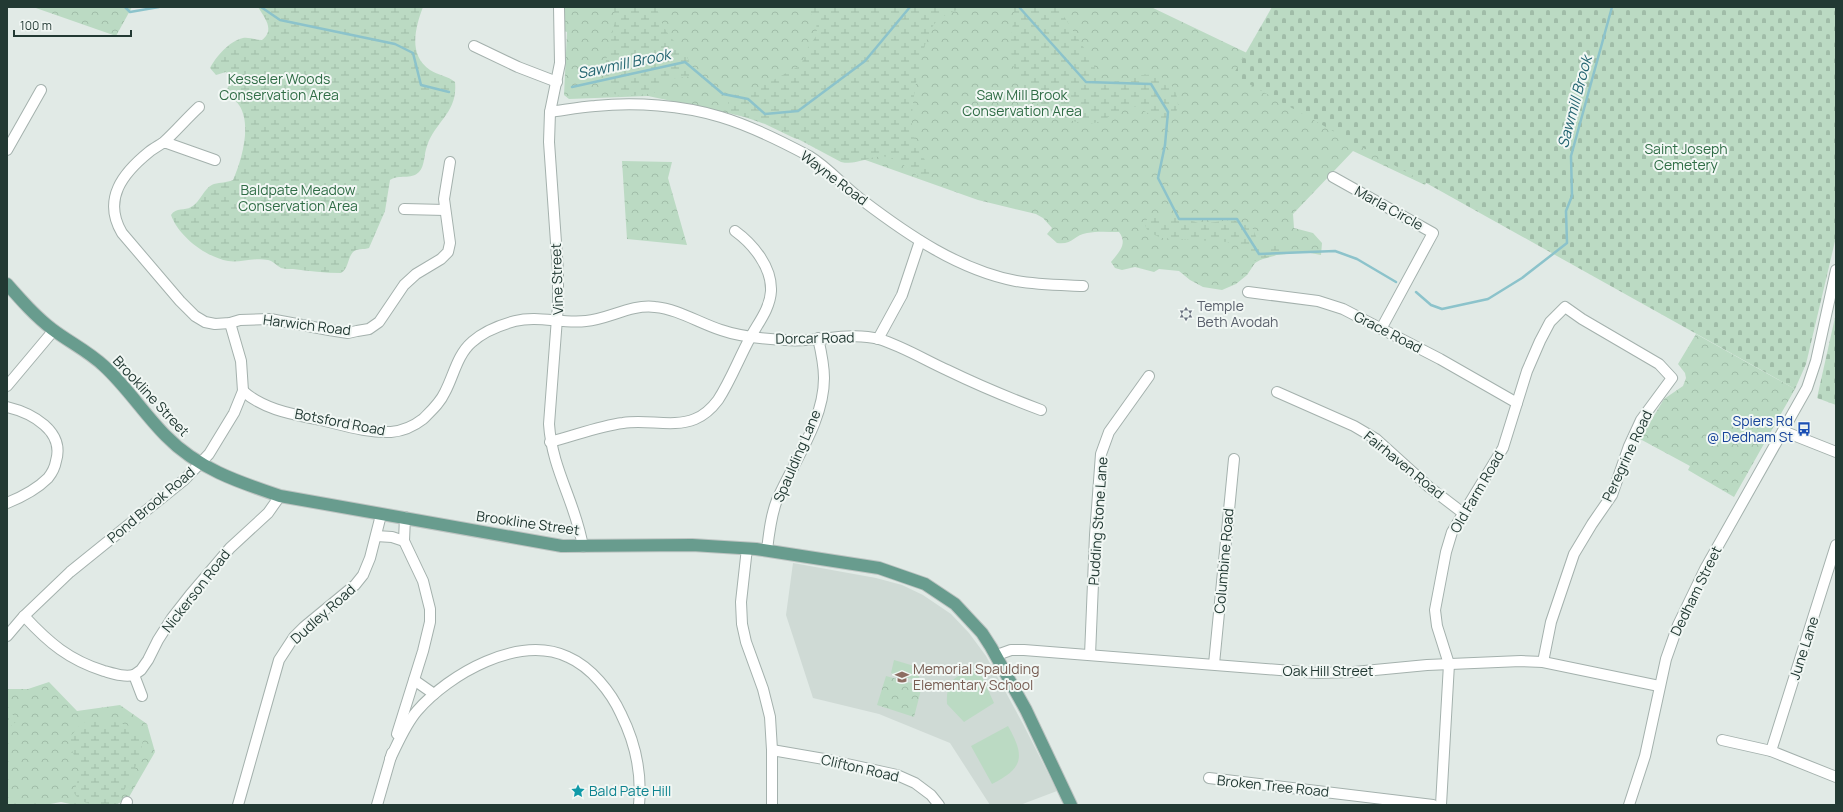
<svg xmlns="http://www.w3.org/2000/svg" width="1843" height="812" viewBox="0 0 1843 812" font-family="Manrope,sans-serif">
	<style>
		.built { fill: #cfdad5 }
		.grass { fill: #bbdac3 }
		.forest { fill: url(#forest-crowns) }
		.wetland { fill: url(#wetland-marsh) }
		.cemetery { fill: url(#cemetery-stones) }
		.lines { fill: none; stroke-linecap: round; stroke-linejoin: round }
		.stream { stroke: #8cc3cb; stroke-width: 2.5 }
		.minor-casing { stroke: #a4b1ad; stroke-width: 12 }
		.major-casing { stroke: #bdc4c2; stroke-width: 14 }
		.minor { stroke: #fff; stroke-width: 10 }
		.major { stroke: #689c8e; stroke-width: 12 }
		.labels { text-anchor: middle; stroke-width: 4; stroke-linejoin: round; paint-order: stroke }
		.park-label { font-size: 14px; fill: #306d46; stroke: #f1f7f4 }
		.street-label { font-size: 14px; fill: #223933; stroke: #f1f7f4 }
		.worship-label { font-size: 14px; fill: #5b616d; stroke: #f1f7f4; text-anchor: start }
		.transit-label { font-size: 14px; fill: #164399; stroke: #f1f7f4; text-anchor: end }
		.education-label { font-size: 14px; fill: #785e54; stroke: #f1f7f4; text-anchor: start }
		.culture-label { font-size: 14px; fill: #0d838f; stroke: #f1f7f4; text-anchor: start }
		.water-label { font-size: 15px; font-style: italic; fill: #226470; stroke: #f1f7f4 }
	</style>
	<defs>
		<pattern id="forest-crowns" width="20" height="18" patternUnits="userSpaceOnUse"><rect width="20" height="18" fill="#bbdac3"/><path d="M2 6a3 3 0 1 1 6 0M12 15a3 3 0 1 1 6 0" fill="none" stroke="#a0bca8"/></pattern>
		<pattern id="wetland-marsh" width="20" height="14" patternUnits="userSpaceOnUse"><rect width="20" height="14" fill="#bbdac3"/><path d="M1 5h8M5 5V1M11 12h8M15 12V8" fill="none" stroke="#a0bca8"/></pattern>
		<pattern id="cemetery-stones" width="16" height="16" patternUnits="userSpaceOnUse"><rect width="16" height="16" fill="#bbdac3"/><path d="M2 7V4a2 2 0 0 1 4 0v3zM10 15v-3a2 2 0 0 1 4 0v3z" fill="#a0bca8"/></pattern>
	</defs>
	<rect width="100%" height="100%" fill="#e1eae6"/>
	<path class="built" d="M 793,563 L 876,578 L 902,585 L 923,595 L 951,614 L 969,633 L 986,656 L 1023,724 L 1057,791 L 1020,805 L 990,805 L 950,743 L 879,714 L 813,698 L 786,615 Z"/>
	<g class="grass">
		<path d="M 894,660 L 921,668 L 918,681 L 891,673 Z"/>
		<path d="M 978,668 L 994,703 L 964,722 L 947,704 C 946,678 956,676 978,668 Z"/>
		<path d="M 1008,726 C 1025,756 1024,768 992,784 L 971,746 Z"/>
	</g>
	<g class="forest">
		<path d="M 33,7 L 132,7 L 116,36 Z"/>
		<path d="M 565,7 L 1151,7 L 1247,53 L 1432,169 L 1425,185 L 1353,151 L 1293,214 L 1294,228 L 1313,233 L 1322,243 L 1321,255 L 1305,252 L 1267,256 L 1255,263 L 1247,275 L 1236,284 L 1222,290 L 1203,287 L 1190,280 L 1179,271 L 1159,269 L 1154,272 L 1135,267 L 1122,270 L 1115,268 L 1111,262 C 1119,252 1128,244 1119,232 C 1109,232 1097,231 1087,233 C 1074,235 1073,245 1057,243 L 1047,234 L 1052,228 L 1043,218 L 1036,214 L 978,200 L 826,146 L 794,138 L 765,124 L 742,116 L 648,96 L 569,99 L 564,95 L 567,32 L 564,31 Z"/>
		<path d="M 622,161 L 672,162 L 668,178 L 687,245 L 627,239 Z"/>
		<path d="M 1696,334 L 1795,389 L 1734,497 L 1688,470 L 1690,466 L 1640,439 L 1664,399 L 1683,386 L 1686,378 L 1685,373 L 1678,364 Z"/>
		<path d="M 886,676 L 922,686 L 914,717 L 877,705 Z"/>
		<path d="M 49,682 L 77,711 L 120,705 L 147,724 L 155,752 L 129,797 L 116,805 L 75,805 L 61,802 L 45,805 L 7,805 L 7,689 L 28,689 Z"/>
	</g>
	<g class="wetland">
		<path d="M 258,7 L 423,7 C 415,28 408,55 430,70 C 438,75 448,76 455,82 C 458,113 436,120 427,146 C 424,153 425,166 419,172 C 411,180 399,174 390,180 L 385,211 L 369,248 C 364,250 357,248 353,252 C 347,259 349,268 341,273 C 325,273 309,271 293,269 C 289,269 284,269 281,268 C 276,265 273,261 268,260 C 254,257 240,263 228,261 C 206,257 179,237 171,215 C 176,207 185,211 191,207 C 201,202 204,187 214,184 C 221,182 226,183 233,180 C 242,160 252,124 239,105 C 236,100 230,99 227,95 L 226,91 L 232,79 L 226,72 L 216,75 L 210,68 C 216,57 229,41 243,38 C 249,37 255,40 262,40 C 275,30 265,18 258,7 Z"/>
		<path d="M 612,7 L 656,7 C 659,13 660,19 663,25 C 672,44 692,54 694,76 L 668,79 L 654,93 L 649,94 C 621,96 608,103 604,69 L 615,21 L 616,15 Z"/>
		<path d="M 806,7 L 966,7 C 956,10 944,14 936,22 C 922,36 908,115 913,134 C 916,148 925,159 932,172 L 931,177 L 927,180 C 912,176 901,158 887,157 C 871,154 858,166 841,162 L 768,123 L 733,114 L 729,110 L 728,102 L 734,95 L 757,89 L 801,65 L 807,49 L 817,35 L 816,21 Z"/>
		<path d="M 1012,7 L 1058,7 L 1093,62 L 1099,83 C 1119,86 1154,61 1172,86 C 1176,91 1178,99 1178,106 C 1177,112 1172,121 1167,125 L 1138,107 C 1118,103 1106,128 1082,123 C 1035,115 1008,84 1011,36 C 1011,26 1018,16 1012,7 Z"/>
		<path d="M 1153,216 L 1176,218 L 1181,217 L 1201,224 L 1230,220 L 1248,223 L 1253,229 L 1259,244 L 1276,245 L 1284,251 L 1274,256 L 1256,261 L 1251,259 L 1241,247 L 1227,242 L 1161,238 L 1149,232 L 1146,228 L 1145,223 L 1147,219 Z"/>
		<path d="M 7,712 L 13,715 L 17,721 L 7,729 Z"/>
		<path d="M 93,720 C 108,721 135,722 143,738 C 142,756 126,794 112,805 C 98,805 82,806 74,793 L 79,775 L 79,766 L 67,740 L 82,723 Z"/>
	</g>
	<g class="cemetery">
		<path d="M 1272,7 L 1836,7 L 1836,237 L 1806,364 L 1795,389 L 1233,75 Z"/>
		<path d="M 1836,313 L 1836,405 L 1817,398 Z"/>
	</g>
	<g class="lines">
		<g class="stream">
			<path d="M 125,7 L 130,12 L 159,7"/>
			<path d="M 261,7 L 280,20 L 395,44 L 413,53 L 421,85 L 449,92"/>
			<path d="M 1019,7 L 1086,82 L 1151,84 L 1168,112 L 1165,145 L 1158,178 L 1179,219 L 1237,219 L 1259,254 L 1335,251 L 1357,259 L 1396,282"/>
			<path d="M 572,87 L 685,62 L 723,94 L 748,99 L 765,114 L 798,111 L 865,61 L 910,7"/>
			<path d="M 1416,292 L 1431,305 L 1442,309 L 1488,299 L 1522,278 L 1567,243 L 1566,211 L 1572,196 L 1571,156 L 1612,7"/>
		</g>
		<defs>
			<g id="minor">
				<path d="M 559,7 L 560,63 L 550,112 L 549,142 L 558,271 L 558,305 L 549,424 C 552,470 576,503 583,547"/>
				<path d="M 474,46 L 518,67 L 557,82"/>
				<path d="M 199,107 C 187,118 176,131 164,142 C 160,145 154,148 149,152 C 123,173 102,199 122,233 L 180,301 L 195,316 L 205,322 L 215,324 L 230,323 L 240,320 L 270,319 L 329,330 L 348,333 L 357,331 L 369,329 L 379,322 L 404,285 L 416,274 L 441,259 L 448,252 L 450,243 L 444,199 L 450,162"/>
				<path d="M 550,112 C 565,110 580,107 595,106 C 635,102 682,105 721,117 C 751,126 781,141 809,156 C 829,168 844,187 862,200 C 908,235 959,270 1016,281 C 1038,285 1060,285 1083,286"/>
				<path d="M 163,143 L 167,143 L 215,160"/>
				<path d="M 7,150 L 41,90"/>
				<path d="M 1333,177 L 1433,233 L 1381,329"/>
				<path d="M 404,209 L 445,210"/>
				<path d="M 1248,292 L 1318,301 L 1343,309 L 1440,359 L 1517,403"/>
				<path d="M 878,339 L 902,295 L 920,241"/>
				<path d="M 7,386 L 54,330"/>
				<path d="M 243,391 C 265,411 298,415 325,421 C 346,426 369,433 391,432 C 402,431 414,426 423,419 C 432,410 440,403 445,392 C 454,375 457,355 472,342 C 484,331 500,325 515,321 C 538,315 562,324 586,321 C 609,319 631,304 655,307 C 678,309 699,323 721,330 C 741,337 765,339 786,340 C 817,343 848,331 879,339 C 902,346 925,360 947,370 C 978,385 1009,398 1041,410"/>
				<path d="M 1277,392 L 1354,426 L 1376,439 L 1429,487 L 1463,513"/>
				<path d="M 7,407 C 32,413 65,431 56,461 C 55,467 52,473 48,478 C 36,490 22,497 7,503"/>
				<path d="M 1783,431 L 1836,452"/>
				<path d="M 550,442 C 574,436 599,426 623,423 C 647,419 673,428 695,419 C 705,415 712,408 718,400 C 731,380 739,358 750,338 C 758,323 770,309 771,291 C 772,267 753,244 735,231"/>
				<path d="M 376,536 L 392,537 L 404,541"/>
				<path d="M 747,548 L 741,602 L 742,624 L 746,642 L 763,689 L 770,717 L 772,750 L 772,805"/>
				<path d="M 767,550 C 769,533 771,515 777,500 C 794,461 824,421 824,378 C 824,365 821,351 818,338"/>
				<path d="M 24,616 C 49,643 69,660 104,671 C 115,674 124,677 134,675"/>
				<path d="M 7,636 L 24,616 L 70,572 L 184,480 L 209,454 L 234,413 L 243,391 L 241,361 L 230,323"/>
				<path d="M 997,655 L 1011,650 L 1024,650 L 1317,673 L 1354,672 L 1427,665 L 1521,661 L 1543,662 L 1659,686"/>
				<path d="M 1090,655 L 1095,535 L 1101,454 L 1109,432 L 1149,376"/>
				<path d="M 1214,664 L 1234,459"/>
				<path d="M 414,680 L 434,694"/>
				<path d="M 142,696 L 134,675 L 141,670 L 148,660 L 158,640 L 172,618 L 190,595 L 230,548 L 268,513 L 280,496"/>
				<path d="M 397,734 L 423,651 L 430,622 L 430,609 L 423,581 L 404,541 L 405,517"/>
				<path d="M 1722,740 L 1771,751 L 1836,777"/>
				<path d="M 772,750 L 824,759 L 897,775 L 915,783 L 931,795 L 939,805"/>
				<path d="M 1771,751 L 1836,545"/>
				<path d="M 390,759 C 398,743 405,725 417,711 C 449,674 519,634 568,657 C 591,667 611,692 621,714 C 635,742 642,773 639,805"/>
				<path d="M 1209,778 L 1433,805"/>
				<path d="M 126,805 L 127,802"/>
				<path d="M 238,805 L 279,660 L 294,637 L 304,627 L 355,585 L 363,575 L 370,558 L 381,515"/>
				<path d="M 377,805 L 392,753"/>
				<path d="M 1441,805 L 1449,664 L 1437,626 L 1435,610 L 1446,552 L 1452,532 L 1503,448 L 1527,371 L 1540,341 L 1550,322 L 1565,307 L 1582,319 L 1659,364 L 1672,378 L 1641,420 L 1629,446 L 1612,495 L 1592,524 L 1574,554 L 1551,622 L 1543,662"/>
				<path d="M 1629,805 L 1645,756 L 1666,659 L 1678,625 L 1705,569 L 1807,388 L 1816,361 L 1836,270"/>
			</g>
			<path id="major" d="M 7,284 C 21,300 35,316 52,329 C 69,342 88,351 104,366 C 127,387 144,414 166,436 C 197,468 238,482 280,496 L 562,546 L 692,545 L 756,549 L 879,568 L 925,584 L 955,604 L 982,633 L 991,647 L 1026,710 L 1071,805"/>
		</defs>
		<use href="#minor" class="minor-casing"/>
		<use href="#major" class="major-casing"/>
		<use href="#minor" class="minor"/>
		<use href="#major" class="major"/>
	</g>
	<defs>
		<symbol id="synagogue-bare" viewBox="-9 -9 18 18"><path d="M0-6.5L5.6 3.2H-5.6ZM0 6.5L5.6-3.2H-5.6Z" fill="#6b7280" stroke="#f1f7f4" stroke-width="2.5" paint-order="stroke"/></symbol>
		<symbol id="bus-bare" viewBox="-9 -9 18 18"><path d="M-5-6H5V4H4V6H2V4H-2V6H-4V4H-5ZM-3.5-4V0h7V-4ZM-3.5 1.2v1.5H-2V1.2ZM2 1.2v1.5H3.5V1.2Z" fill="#1a4fb4" stroke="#f1f7f4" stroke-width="2.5" paint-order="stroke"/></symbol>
		<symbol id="school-bare" viewBox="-9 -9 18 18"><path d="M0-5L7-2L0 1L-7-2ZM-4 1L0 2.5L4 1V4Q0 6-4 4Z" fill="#8d6e63" stroke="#f1f7f4" stroke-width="2.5" paint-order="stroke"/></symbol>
		<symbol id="sight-bare" viewBox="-9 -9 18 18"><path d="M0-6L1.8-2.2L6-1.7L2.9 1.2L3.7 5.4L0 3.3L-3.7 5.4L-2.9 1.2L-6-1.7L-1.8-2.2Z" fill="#0f9aa8" stroke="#f1f7f4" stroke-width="2.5" paint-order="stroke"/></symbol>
	</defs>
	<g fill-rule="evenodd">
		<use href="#synagogue-bare" x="1176" y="304" width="20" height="20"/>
		<use href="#bus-bare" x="1794" y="419" width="20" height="20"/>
		<use href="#school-bare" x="892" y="667" width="20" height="20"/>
		<use href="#sight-bare" x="568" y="781" width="20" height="20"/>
	</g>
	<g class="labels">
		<g class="park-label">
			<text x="279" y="84">Kesseler Woods<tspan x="279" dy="16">Conservation Area</tspan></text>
			<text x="1022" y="100">Saw Mill Brook<tspan x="1022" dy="16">Conservation Area</tspan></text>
			<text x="1686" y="154">Saint Joseph<tspan x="1686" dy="16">Cemetery</tspan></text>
			<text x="298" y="195">Baldpate Meadow<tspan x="298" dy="16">Conservation Area</tspan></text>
		</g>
		<g class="street-label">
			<text transform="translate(834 178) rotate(37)" y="5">Wayne Road</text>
			<text transform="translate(1389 208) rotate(29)" y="5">Marla Circle</text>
			<text transform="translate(557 279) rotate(-92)" y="5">Vine Street</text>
			<text transform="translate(307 325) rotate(7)" y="5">Harwich Road</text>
			<text transform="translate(1388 332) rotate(27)" y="5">Grace Road</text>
			<text transform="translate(815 338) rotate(-1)" y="5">Dorcar Road</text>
			<text transform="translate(151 396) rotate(47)" y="5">Brookline Street</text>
			<text transform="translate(340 422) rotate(11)" y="5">Botsford Road</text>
			<text transform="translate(797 456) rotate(-67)" y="5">Spaulding Lane</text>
			<text transform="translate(1627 456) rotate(-65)" y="5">Peregrine Road</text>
			<text transform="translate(1404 465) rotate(39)" y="5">Fairhaven Road</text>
			<text transform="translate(1477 492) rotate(-60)" y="5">Old Farm Road</text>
			<text transform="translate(151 505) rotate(-40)" y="5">Pond Brook Road</text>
			<text transform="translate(1098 521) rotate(-86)" y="5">Pudding Stone Lane</text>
			<text transform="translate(528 523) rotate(8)" y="5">Brookline Street</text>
			<text transform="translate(1224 561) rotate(-85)" y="5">Columbine Road</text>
			<text transform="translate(196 591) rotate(-52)" y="5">Nickerson Road</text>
			<text transform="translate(1696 591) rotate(-64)" y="5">Dedham Street</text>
			<text transform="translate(323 614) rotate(-42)" y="5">Dudley Road</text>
			<text transform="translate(1804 648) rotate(-72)" y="5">June Lane</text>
			<text x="1328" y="676">Oak Hill Street</text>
			<text transform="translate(860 768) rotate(13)" y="5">Clifton Road</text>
			<text transform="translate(1273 786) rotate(6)" y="5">Broken Tree Road</text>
		</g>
		<g class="worship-label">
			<text x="1197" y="311">Temple<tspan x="1197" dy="16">Beth Avodah</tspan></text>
		</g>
		<g class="transit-label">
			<text x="1793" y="426">Spiers Rd<tspan x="1793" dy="16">@ Dedham St</tspan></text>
		</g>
		<g class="education-label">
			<text x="913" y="674">Memorial Spaulding<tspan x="913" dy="16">Elementary School</tspan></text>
		</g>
		<g class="culture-label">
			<text x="589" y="796">Bald Pate Hill</text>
		</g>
		<g class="water-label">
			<text transform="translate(624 64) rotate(-12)" y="5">Sawmill Brook</text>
			<text transform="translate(1575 102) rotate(-75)" y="5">Sawmill Brook</text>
		</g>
	</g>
	<rect width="1843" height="812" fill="none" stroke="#223933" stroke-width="16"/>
	<path d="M14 30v6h117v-6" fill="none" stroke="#223933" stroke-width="2"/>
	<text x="20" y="30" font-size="12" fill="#223933" stroke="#f1f7f4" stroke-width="3" paint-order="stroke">100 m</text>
</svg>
